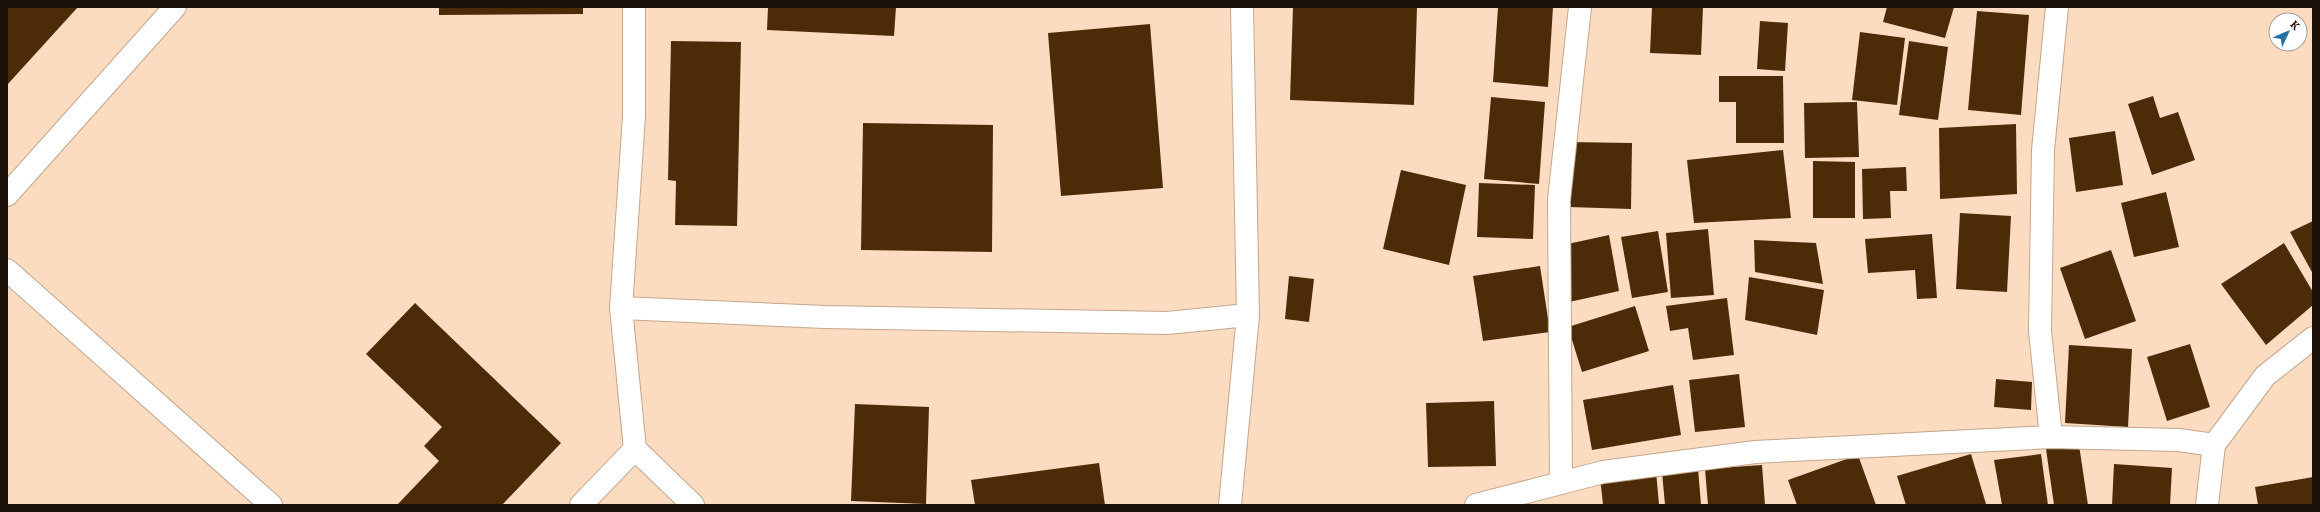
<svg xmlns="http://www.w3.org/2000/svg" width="2320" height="512" viewBox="0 0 2320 512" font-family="Lora,serif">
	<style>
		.building { fill: #4c2c08 }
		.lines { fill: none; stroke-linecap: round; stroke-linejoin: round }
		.minor-casing { stroke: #c4a68c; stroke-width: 24 }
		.tertiary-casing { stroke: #c4a68c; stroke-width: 24 }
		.minor { stroke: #fff; stroke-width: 22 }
		.tertiary { stroke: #fff; stroke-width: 22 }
	</style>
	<rect width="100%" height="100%" fill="#fbdcc1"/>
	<g class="building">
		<path d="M 7,7 L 78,7 L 7,85 Z"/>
		<path d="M 439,7 L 583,7 L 583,14 L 439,15 Z"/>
		<path d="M 768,7 L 896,7 L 894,36 L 767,30 Z"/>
		<path d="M 1293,7 L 1417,7 L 1414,105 L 1290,100 Z"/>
		<path d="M 1498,7 L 1553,7 L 1548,87 L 1493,82 Z"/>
		<path d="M 1652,7 L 1703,7 L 1701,55 L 1650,53 Z"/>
		<path d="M 1887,7 L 1954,7 L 1945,38 L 1883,22 Z"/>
		<path d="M 1977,11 L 2029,15 L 2021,115 L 1968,110 Z"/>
		<path d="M 1760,21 L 1788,23 L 1785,71 L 1757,69 Z"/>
		<path d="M 1150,24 L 1163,188 L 1061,196 L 1048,33 Z"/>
		<path d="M 1860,32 L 1905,38 L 1897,105 L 1852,100 Z"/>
		<path d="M 671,41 L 741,42 L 737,226 L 675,225 L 676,181 L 668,180 Z"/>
		<path d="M 1909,41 L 1948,47 L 1938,120 L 1899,115 Z"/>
		<path d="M 1719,76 L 1783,76 L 1784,143 L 1736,143 L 1736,102 L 1719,102 Z"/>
		<path d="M 2153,96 L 2160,118 L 2178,112 L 2195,160 L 2152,175 L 2128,104 Z"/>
		<path d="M 1491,97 L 1545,102 L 1539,184 L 1484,179 Z"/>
		<path d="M 1857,102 L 1859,157 L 1805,158 L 1804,103 Z"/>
		<path d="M 863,123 L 993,125 L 992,252 L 861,250 Z"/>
		<path d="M 2016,124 L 2017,194 L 1940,199 L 1939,128 Z"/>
		<path d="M 2115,131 L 2123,185 L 2076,192 L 2069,138 Z"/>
		<path d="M 1569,142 L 1632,143 L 1631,209 L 1569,207 Z"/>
		<path d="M 1783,150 L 1791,218 L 1694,223 L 1687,160 Z"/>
		<path d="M 1813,161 L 1855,162 L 1855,218 L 1813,218 Z"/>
		<path d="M 1906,167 L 1907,191 L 1890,191 L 1891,218 L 1863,219 L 1862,169 Z"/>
		<path d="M 1401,170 L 1466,185 L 1449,265 L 1383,249 Z"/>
		<path d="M 1479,183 L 1535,185 L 1533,239 L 1477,237 Z"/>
		<path d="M 2166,192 L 2179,247 L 2134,257 L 2121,203 Z"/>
		<path d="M 1960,213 L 2011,216 L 2007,292 L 1956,289 Z"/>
		<path d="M 2313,221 L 2313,274 L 2290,232 Z"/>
		<path d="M 1708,229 L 1714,295 L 1671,298 L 1666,233 Z"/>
		<path d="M 1658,231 L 1668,292 L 1632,298 L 1621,237 Z"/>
		<path d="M 1932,234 L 1937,298 L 1917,299 L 1915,270 L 1868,273 L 1865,239 Z"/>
		<path d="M 1609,235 L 1619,291 L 1569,302 L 1563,245 Z"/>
		<path d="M 1754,240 L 1816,243 L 1823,284 L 1755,272 Z"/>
		<path d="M 2284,243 L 2313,292 L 2313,305 L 2266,345 L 2221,284 Z"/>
		<path d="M 2111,250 L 2136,321 L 2085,339 L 2060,268 Z"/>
		<path d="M 1540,266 L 1550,332 L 1483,341 L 1473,276 Z"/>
		<path d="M 1289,276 L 1314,279 L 1309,322 L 1285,319 Z"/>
		<path d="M 1749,277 L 1824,290 L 1817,335 L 1745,320 Z"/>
		<path d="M 1727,298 L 1734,355 L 1693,360 L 1688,328 L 1670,331 L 1666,306 Z"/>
		<path d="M 415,303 L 561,443 L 502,505 L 397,505 L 439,461 L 424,446 L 442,427 L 366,354 Z"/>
		<path d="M 1635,306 L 1649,351 L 1582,372 L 1568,327 Z"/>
		<path d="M 2190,344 L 2210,407 L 2167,421 L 2147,357 Z"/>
		<path d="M 2069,345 L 2132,349 L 2128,427 L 2065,423 Z"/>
		<path d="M 1739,374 L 1745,427 L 1695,432 L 1689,380 Z"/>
		<path d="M 1996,379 L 2032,382 L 2031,410 L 1994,407 Z"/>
		<path d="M 1673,385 L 1681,435 L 1592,450 L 1583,400 Z"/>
		<path d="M 1494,401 L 1496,466 L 1428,467 L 1426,403 Z"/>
		<path d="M 855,404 L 929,407 L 926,504 L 851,501 Z"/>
		<path d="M 2079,445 L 2088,505 L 2054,505 L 2046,449 Z"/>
		<path d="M 1971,454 L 1986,504 L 1906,505 L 1897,476 Z"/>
		<path d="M 2041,454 L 2048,505 L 2002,505 L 1994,460 Z"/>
		<path d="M 1858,455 L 1876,505 L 1797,505 L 1788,480 Z"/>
		<path d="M 1099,463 L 1105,505 L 975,505 L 971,480 Z"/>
		<path d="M 2114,464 L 2172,468 L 2170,505 L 2112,505 Z"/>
		<path d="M 1762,465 L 1765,505 L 1708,505 L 1705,469 Z"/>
		<path d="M 1698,468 L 1701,505 L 1665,505 L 1662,472 Z"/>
		<path d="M 1656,471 L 1659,505 L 1603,505 L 1600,477 Z"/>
		<path d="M 2313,477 L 2313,505 L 2258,505 L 2255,487 Z"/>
	</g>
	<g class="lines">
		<defs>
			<g id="minor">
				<path d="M 634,7 L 634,116 L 621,308 L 635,449 L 693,505"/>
				<path d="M 7,195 L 175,7"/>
				<path d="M 7,270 L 271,505"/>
				<path d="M 621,308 L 825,317 L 1167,323 L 1248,315"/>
				<path d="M 2051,437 L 2040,331 L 2043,150 L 2057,7"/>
				<path d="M 2214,445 L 2265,376 L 2313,338"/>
				<path d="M 1561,483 L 1559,200 L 1580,7"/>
				<path d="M 581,505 L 635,449"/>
				<path d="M 1476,505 L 1603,472 L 1755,452 L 2051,437 L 2179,440 L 2214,445 L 2207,505"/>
			</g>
			<path id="tertiary" d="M 1230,505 L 1248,315 L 1242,7"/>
		</defs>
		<use href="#minor" class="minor-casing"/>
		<use href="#tertiary" class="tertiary-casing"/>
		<use href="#minor" class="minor"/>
		<use href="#tertiary" class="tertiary"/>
	</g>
	<rect width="2320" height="512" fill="none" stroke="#1c1108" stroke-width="16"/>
	<g transform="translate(2288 32) rotate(46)"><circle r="19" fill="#ffffff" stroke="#a4a09c"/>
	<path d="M0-3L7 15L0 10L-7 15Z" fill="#2671a4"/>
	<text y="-6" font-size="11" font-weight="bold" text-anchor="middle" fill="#1c1108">K</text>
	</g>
</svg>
